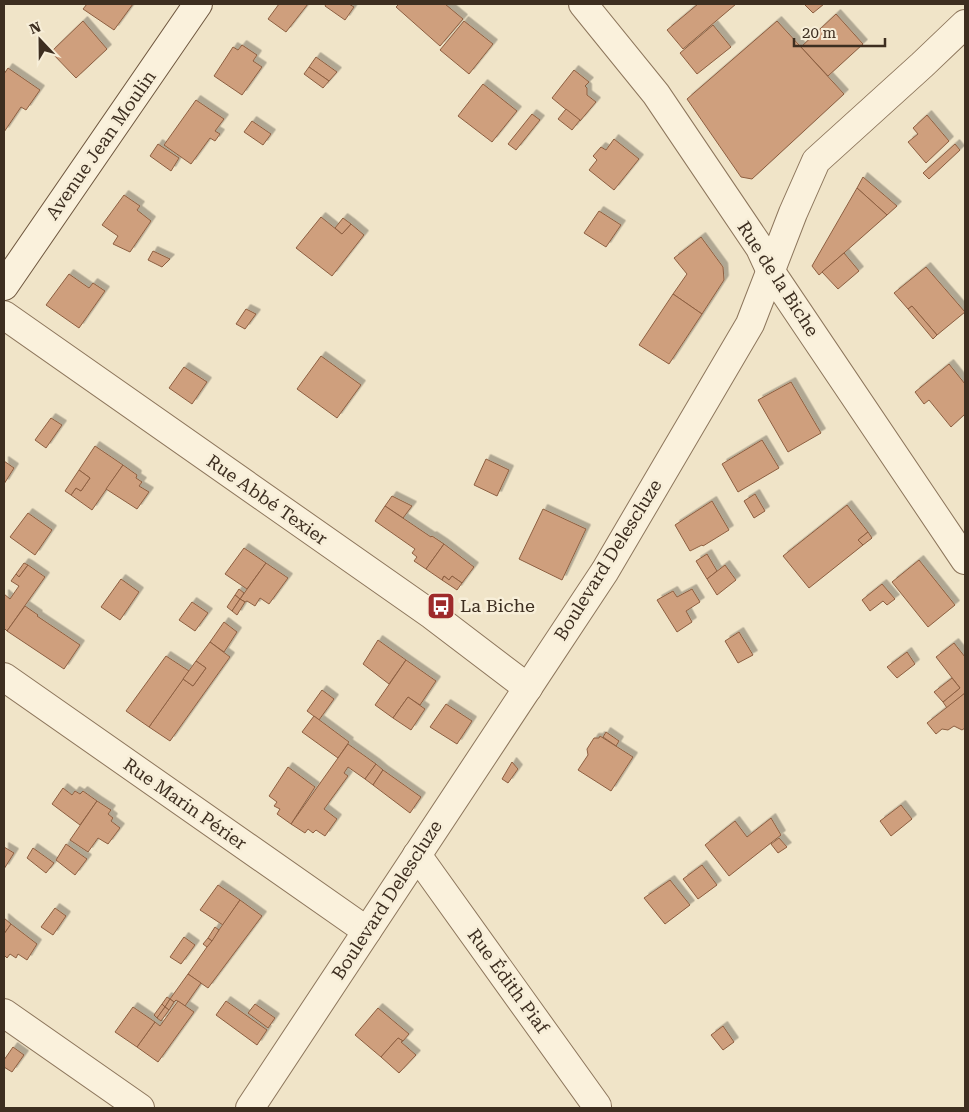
<svg xmlns="http://www.w3.org/2000/svg" width="969" height="1112" viewBox="0 0 969 1112" font-family="'Roboto Serif',serif">
	<style>
		.building { fill: #cf9f7d; stroke: #8d5f41; filter: url(#shadow) }
		.lines { fill: none; stroke-linecap: round; stroke-linejoin: round }
		.street-casing { stroke: #8d765c; stroke-width: 30 }
		.secondary-casing { stroke: #6f573f; stroke-width: 30 }
		.street { stroke: #faf1dc; stroke-width: 28 }
		.secondary { stroke: #faf1dc; stroke-width: 28 }
		.labels { text-anchor: middle; stroke-width: 5; stroke-linejoin: round; paint-order: stroke }
		.street-label { font-size: 18px; fill: #3d2e20; stroke: #f7eed8 }
		.poi-label { font-size: 18px; fill: #3d2e20; stroke: #f7eed8; text-anchor: start }
	</style>
	<defs>
		<filter id="shadow"><feDropShadow dx="4.5" dy="-4.5" stdDeviation="0" flood-color="#0004"/></filter>
	</defs>
	<rect width="100%" height="100%" fill="#f0e4c8"/>
	<g class="building">
		<path d="M 87,4 L 133,4 L 114,30 L 83,9 Z"/>
		<path d="M 279,4 L 308,4 L 286,32 L 268,19 Z"/>
		<path d="M 326,4 L 349,4 L 354,7 L 345,20 L 325,6 Z"/>
		<path d="M 399,4 L 445,4 L 463,19 L 440,46 L 396,7 Z"/>
		<path d="M 698,4 L 736,4 L 683,49 L 667,30 Z"/>
		<path d="M 804,4 L 824,4 L 813,13 Z"/>
		<path d="M 836,14 L 863,44 L 828,76 L 801,47 Z"/>
		<path d="M 83,21 L 107,49 L 76,78 L 51,52 Z"/>
		<path d="M 464,21 L 493,44 L 469,74 L 440,50 Z"/>
		<path d="M 777,21 L 844,94 L 752,179 L 741,177 L 687,99 Z"/>
		<path d="M 713,25 L 731,47 L 697,74 L 680,53 Z"/>
		<path d="M 242,45 L 257,55 L 253,61 L 262,67 L 242,95 L 214,76 L 233,47 L 238,50 Z"/>
		<path d="M 316,57 L 337,72 L 329,81 L 309,67 Z"/>
		<path d="M 309,67 L 329,81 L 323,88 L 304,74 Z"/>
		<path d="M 8,68 L 40,90 L 26,110 L 21,107 L 4,132 L 4,74 Z"/>
		<path d="M 574,70 L 589,82 L 585,86 L 587,88 L 587,95 L 596,102 L 580,121 L 552,98 Z"/>
		<path d="M 483,84 L 517,111 L 492,142 L 458,116 Z"/>
		<path d="M 196,100 L 224,119 L 215,131 L 220,134 L 215,141 L 210,138 L 191,164 L 164,145 Z"/>
		<path d="M 566,109 L 580,120 L 572,130 L 558,119 Z"/>
		<path d="M 532,114 L 540,120 L 516,150 L 508,144 Z"/>
		<path d="M 927,115 L 949,141 L 926,163 L 908,142 L 918,134 L 913,128 Z"/>
		<path d="M 252,121 L 271,134 L 263,145 L 244,132 Z"/>
		<path d="M 614,139 L 639,159 L 614,190 L 589,170 L 597,160 L 593,156 L 601,147 L 606,150 Z"/>
		<path d="M 158,144 L 179,158 L 171,171 L 150,156 Z"/>
		<path d="M 955,144 L 960,150 L 929,179 L 923,173 Z"/>
		<path d="M 863,177 L 897,206 L 887,215 L 857,188 Z"/>
		<path d="M 857,188 L 887,215 L 819,275 L 812,266 Z"/>
		<path d="M 124,195 L 140,206 L 137,210 L 151,221 L 130,252 L 113,244 L 118,236 L 102,225 Z"/>
		<path d="M 599,211 L 621,225 L 606,247 L 584,233 Z"/>
		<path d="M 321,217 L 342,234 L 351,224 L 364,235 L 332,276 L 296,248 Z"/>
		<path d="M 343,218 L 351,224 L 342,234 L 335,228 Z"/>
		<path d="M 701,237 L 723,267 L 724,280 L 702,314 L 673,294 L 687,274 L 674,258 Z"/>
		<path d="M 153,251 L 170,259 L 162,267 L 148,260 Z"/>
		<path d="M 844,253 L 859,271 L 838,289 L 822,272 Z"/>
		<path d="M 926,267 L 965,312 L 937,335 L 912,306 L 908,309 L 894,293 Z"/>
		<path d="M 69,274 L 89,288 L 93,283 L 105,291 L 79,328 L 46,305 Z"/>
		<path d="M 673,294 L 702,314 L 669,364 L 639,345 Z"/>
		<path d="M 912,306 L 937,335 L 933,339 L 908,309 Z"/>
		<path d="M 246,309 L 256,314 L 245,329 L 236,324 Z"/>
		<path d="M 321,356 L 361,385 L 337,418 L 297,389 Z"/>
		<path d="M 949,364 L 965,384 L 965,414 L 951,427 L 929,400 L 924,404 L 915,392 Z"/>
		<path d="M 184,367 L 207,382 L 192,404 L 169,388 Z"/>
		<path d="M 791,382 L 821,433 L 788,452 L 758,400 Z"/>
		<path d="M 51,418 L 62,425 L 46,448 L 35,440 Z"/>
		<path d="M 762,440 L 779,468 L 738,492 L 722,464 Z"/>
		<path d="M 95,446 L 123,465 L 92,510 L 71,495 L 76,488 L 81,491 L 90,478 L 79,470 Z"/>
		<path d="M 486,459 L 509,470 L 497,496 L 474,485 Z"/>
		<path d="M 4,461 L 14,468 L 4,484 Z"/>
		<path d="M 123,465 L 137,475 L 136,478 L 142,482 L 139,486 L 149,492 L 137,509 L 106,489 Z"/>
		<path d="M 79,470 L 90,478 L 81,491 L 76,488 L 71,495 L 65,491 Z"/>
		<path d="M 755,494 L 765,511 L 754,518 L 744,501 Z"/>
		<path d="M 392,496 L 412,506 L 403,518 L 385,506 Z"/>
		<path d="M 712,501 L 729,530 L 703,546 L 702,545 L 690,551 L 675,525 Z"/>
		<path d="M 847,505 L 868,532 L 858,540 L 863,545 L 809,588 L 783,556 Z"/>
		<path d="M 385,506 L 431,537 L 432,536 L 444,544 L 426,569 L 414,561 L 417,557 L 412,553 L 415,549 L 375,521 Z"/>
		<path d="M 543,509 L 586,529 L 562,580 L 519,559 Z"/>
		<path d="M 28,513 L 52,530 L 35,555 L 10,537 Z"/>
		<path d="M 868,532 L 872,538 L 863,545 L 858,540 Z"/>
		<path d="M 444,544 L 474,567 L 462,583 L 452,576 L 449,580 L 444,576 L 442,580 L 426,569 Z"/>
		<path d="M 244,548 L 266,563 L 247,589 L 225,574 Z"/>
		<path d="M 707,554 L 717,571 L 707,579 L 696,561 Z"/>
		<path d="M 919,560 L 955,605 L 928,627 L 892,582 Z"/>
		<path d="M 24,563 L 28,565 L 19,577 L 16,574 Z"/>
		<path d="M 266,563 L 288,578 L 269,604 L 260,598 L 255,606 L 247,601 L 245,602 L 240,599 Z"/>
		<path d="M 28,565 L 45,577 L 7,631 L 4,628 L 4,594 L 10,599 L 19,586 L 11,581 L 16,574 L 19,577 Z"/>
		<path d="M 725,565 L 736,580 L 717,595 L 707,579 Z"/>
		<path d="M 444,576 L 449,580 L 452,576 L 462,583 L 457,590 L 442,580 Z"/>
		<path d="M 121,579 L 139,592 L 120,620 L 101,607 Z"/>
		<path d="M 882,584 L 895,599 L 887,605 L 883,601 L 870,611 L 862,600 Z"/>
		<path d="M 239,589 L 244,593 L 240,599 L 235,595 Z"/>
		<path d="M 692,589 L 700,602 L 686,611 L 692,622 L 677,632 L 657,600 L 673,591 L 677,597 Z"/>
		<path d="M 235,595 L 240,599 L 232,611 L 227,607 Z"/>
		<path d="M 240,599 L 245,602 L 237,615 L 232,611 Z"/>
		<path d="M 192,602 L 208,613 L 195,631 L 179,620 Z"/>
		<path d="M 25,606 L 38,615 L 37,616 L 80,645 L 64,669 L 7,631 Z"/>
		<path d="M 224,622 L 237,632 L 224,652 L 210,642 Z"/>
		<path d="M 739,632 L 753,655 L 738,663 L 725,641 Z"/>
		<path d="M 378,640 L 406,660 L 389,684 L 363,664 Z"/>
		<path d="M 210,642 L 230,657 L 170,741 L 149,727 L 183,679 L 193,686 L 206,668 L 196,661 Z"/>
		<path d="M 954,643 L 965,657 L 965,693 L 947,708 L 943,702 L 960,688 L 936,657 Z"/>
		<path d="M 907,652 L 915,664 L 897,678 L 887,667 Z"/>
		<path d="M 166,656 L 189,671 L 149,727 L 126,711 Z"/>
		<path d="M 406,660 L 436,681 L 420,705 L 408,697 L 393,718 L 375,705 Z"/>
		<path d="M 196,661 L 206,668 L 193,686 L 183,679 Z"/>
		<path d="M 952,678 L 960,688 L 943,702 L 934,692 Z"/>
		<path d="M 322,690 L 334,699 L 319,720 L 307,711 Z"/>
		<path d="M 965,693 L 965,728 L 962,730 L 954,726 L 948,730 L 942,729 L 936,734 L 927,723 Z"/>
		<path d="M 408,697 L 425,709 L 411,730 L 393,718 Z"/>
		<path d="M 446,704 L 472,721 L 457,744 L 430,727 Z"/>
		<path d="M 314,716 L 349,742 L 338,758 L 302,732 Z"/>
		<path d="M 606,732 L 619,741 L 616,746 L 603,737 Z"/>
		<path d="M 600,736 L 633,757 L 611,791 L 578,770 L 588,755 L 587,749 L 594,738 L 599,738 Z"/>
		<path d="M 348,744 L 376,764 L 365,779 L 348,767 L 344,773 L 348,776 L 324,809 L 337,819 L 325,836 L 316,830 L 313,833 L 308,829 L 305,833 L 291,824 Z"/>
		<path d="M 512,762 L 518,769 L 508,783 L 502,779 Z"/>
		<path d="M 376,764 L 383,770 L 373,785 L 365,779 Z"/>
		<path d="M 288,767 L 315,787 L 291,824 L 277,814 L 280,809 L 274,806 L 277,802 L 269,796 Z"/>
		<path d="M 383,770 L 421,797 L 410,813 L 373,785 Z"/>
		<path d="M 63,788 L 72,795 L 75,791 L 80,794 L 83,791 L 97,801 L 80,825 L 52,804 Z"/>
		<path d="M 97,801 L 111,810 L 108,814 L 113,818 L 111,821 L 120,828 L 108,844 L 98,838 L 88,852 L 70,840 Z"/>
		<path d="M 901,805 L 912,819 L 891,836 L 880,821 Z"/>
		<path d="M 771,818 L 781,835 L 729,876 L 705,845 L 735,821 L 747,837 Z"/>
		<path d="M 779,838 L 787,847 L 778,853 L 771,844 Z"/>
		<path d="M 66,844 L 87,859 L 75,875 L 56,860 Z"/>
		<path d="M 4,847 L 14,853 L 4,869 Z"/>
		<path d="M 33,848 L 54,863 L 46,873 L 27,858 Z"/>
		<path d="M 702,865 L 717,885 L 698,899 L 683,879 Z"/>
		<path d="M 670,880 L 690,905 L 665,924 L 644,898 Z"/>
		<path d="M 218,885 L 240,900 L 223,925 L 200,910 Z"/>
		<path d="M 240,900 L 262,916 L 208,988 L 188,974 Z"/>
		<path d="M 55,908 L 66,916 L 53,935 L 41,927 Z"/>
		<path d="M 4,918 L 11,924 L 4,934 Z"/>
		<path d="M 11,924 L 37,944 L 27,960 L 18,954 L 16,958 L 10,954 L 7,958 L 4,955 L 4,934 Z"/>
		<path d="M 215,927 L 219,930 L 212,941 L 208,938 Z"/>
		<path d="M 184,937 L 195,945 L 181,964 L 170,957 Z"/>
		<path d="M 208,938 L 212,941 L 207,947 L 203,944 Z"/>
		<path d="M 188,974 L 201,983 L 185,1006 L 176,1000 L 174,1002 L 170,999 Z"/>
		<path d="M 167,997 L 170,999 L 165,1007 L 162,1004 Z"/>
		<path d="M 170,999 L 174,1002 L 169,1010 L 165,1007 Z"/>
		<path d="M 178,1001 L 194,1012 L 158,1062 L 137,1047 L 155,1022 L 160,1026 Z"/>
		<path d="M 226,1001 L 267,1030 L 257,1045 L 216,1015 Z"/>
		<path d="M 162,1004 L 165,1007 L 157,1018 L 154,1015 Z"/>
		<path d="M 255,1004 L 275,1018 L 268,1028 L 248,1013 Z"/>
		<path d="M 133,1007 L 155,1022 L 137,1047 L 115,1032 Z"/>
		<path d="M 165,1007 L 169,1010 L 161,1021 L 157,1018 Z"/>
		<path d="M 378,1008 L 409,1034 L 403,1041 L 398,1038 L 381,1057 L 355,1035 Z"/>
		<path d="M 723,1026 L 734,1042 L 723,1050 L 711,1035 Z"/>
		<path d="M 398,1038 L 403,1041 L 401,1042 L 416,1055 L 399,1073 L 381,1057 Z"/>
		<path d="M 13,1047 L 24,1055 L 12,1072 L 4,1067 L 4,1060 Z"/>
	</g>
	<g class="lines">
		<defs>
			<g id="street">
				<path d="M 583,4 L 656,94 L 760,248 L 771,272 L 965,560"/>
				<path d="M 4,315 L 432,615 L 528,688"/>
				<path d="M 4,677 L 367,931"/>
				<path d="M 417,855 L 597,1106 L 595,1108"/>
				<path d="M 4,1013 L 140,1108"/>
				<path d="M 250,1108 L 605,571 L 750,324 L 793,213 L 816,161 L 922,65 L 965,24"/>
			</g>
			<path id="secondary" d="M 4,286 L 198,4"/>
		</defs>
		<use href="#street" class="street-casing"/>
		<use href="#secondary" class="secondary-casing"/>
		<use href="#street" class="street"/>
		<use href="#secondary" class="secondary"/>
	</g>
	<defs>
		<symbol id="bus-square" viewBox="-11 -11 22 22"><rect x="-9" y="-9" width="18" height="18" rx="4" fill="#9e2a2b" stroke="#f7eed8"/><path d="M-5-6H5V4H4V6H2V4H-2V6H-4V4H-5ZM-3.5-4V0h7V-4ZM-3.5 1.2v1.5H-2V1.2ZM2 1.2v1.5H3.5V1.2Z" fill="#fff"/></symbol>
	</defs>
	<g fill-rule="evenodd">
		<use href="#bus-square" x="425" y="590" width="32" height="32"/>
	</g>
	<g class="labels">
		<g class="street-label">
			<text transform="translate(101 145) rotate(-55)" y="6">Avenue Jean Moulin</text>
			<text transform="translate(778 279) rotate(57)" y="6">Rue de la Biche</text>
			<text transform="translate(267 500) rotate(35)" y="6">Rue Abbé Texier</text>
			<text transform="translate(608 560) rotate(-58)" y="6">Boulevard Delescluze</text>
			<text transform="translate(185 804) rotate(35)" y="6">Rue Marin Périer</text>
			<text transform="translate(387 900) rotate(-57)" y="6">Boulevard Delescluze</text>
			<text transform="translate(508 981) rotate(54)" y="6">Rue Édith Piaf</text>
		</g>
		<g class="poi-label">
			<text x="460" y="612">La Biche</text>
		</g>
	</g>
	<rect width="969" height="1112" fill="none" stroke="#3d2e20" stroke-width="10"/>
	<g transform="translate(40 40) rotate(338)" stroke="#f7eed8" stroke-width="4" paint-order="stroke">
	<path d="M0-4L9 19L0 12L-9 19Z" fill="#3d2e20"/>
	<text y="-8" font-size="14" font-weight="bold" text-anchor="middle" fill="#3d2e20">N</text>
	</g>
	<path d="M794 38v8h91v-8" fill="none" stroke="#3d2e20" stroke-width="2.5"/>
	<text x="802" y="38" font-size="15" fill="#3d2e20" stroke="#f7eed8" stroke-width="4" paint-order="stroke">20 m</text>
</svg>
